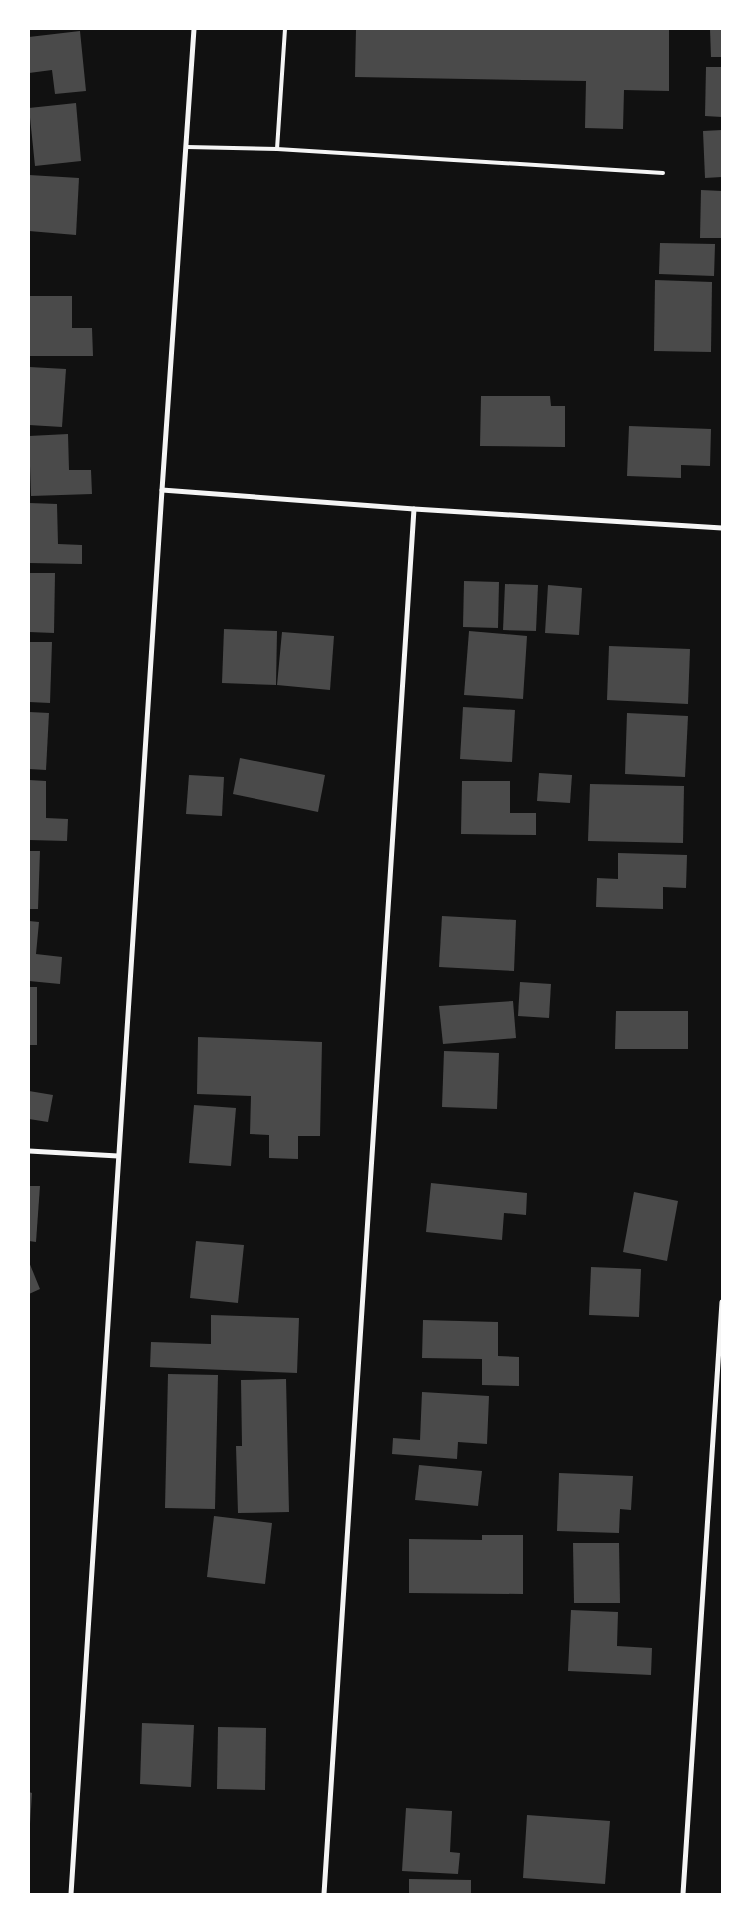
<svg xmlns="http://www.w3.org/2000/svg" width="751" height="1923" viewBox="0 0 751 1923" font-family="Jost,sans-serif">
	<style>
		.building { fill: #4a4a4a }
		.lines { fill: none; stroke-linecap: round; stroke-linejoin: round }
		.service { stroke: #f5f5f5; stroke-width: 4 }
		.minor { stroke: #f5f5f5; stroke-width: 5 }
	</style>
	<rect width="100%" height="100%" fill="#111"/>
	<g class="building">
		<path d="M 356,29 L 669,29 L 669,91 L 624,90 L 623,129 L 585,128 L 586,81 L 355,77 Z"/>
		<path d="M 710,29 L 722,29 L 722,57 L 711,57 Z"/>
		<path d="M 80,31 L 86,91 L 55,94 L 52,70 L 29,73 L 29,37 Z"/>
		<path d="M 706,67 L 722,67 L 722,117 L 705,116 Z"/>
		<path d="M 76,103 L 81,161 L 35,166 L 29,108 Z"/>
		<path d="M 722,130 L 722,177 L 705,178 L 703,131 Z"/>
		<path d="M 29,175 L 79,178 L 76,235 L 29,231 Z"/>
		<path d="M 701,190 L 722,191 L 722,238 L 700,238 Z"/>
		<path d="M 660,243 L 715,244 L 714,276 L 659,274 Z"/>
		<path d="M 655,280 L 712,282 L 711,352 L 654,351 Z"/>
		<path d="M 29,296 L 72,296 L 72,328 L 92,328 L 93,356 L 29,356 Z"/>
		<path d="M 29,367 L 66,369 L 62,427 L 29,425 Z"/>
		<path d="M 481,396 L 550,396 L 551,406 L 565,406 L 565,447 L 480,446 Z"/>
		<path d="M 629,426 L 711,429 L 710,466 L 681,465 L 681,478 L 627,476 Z"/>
		<path d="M 68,434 L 69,470 L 91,470 L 92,494 L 31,496 L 29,436 Z"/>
		<path d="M 29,503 L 57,504 L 58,544 L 82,545 L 82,564 L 29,563 Z"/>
		<path d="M 29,573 L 55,573 L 54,633 L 29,632 Z"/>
		<path d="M 464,581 L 499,582 L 498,628 L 463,627 Z"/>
		<path d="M 505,584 L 538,585 L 536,631 L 503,630 Z"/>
		<path d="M 548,585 L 582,588 L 579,635 L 545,633 Z"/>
		<path d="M 224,629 L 277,631 L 276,685 L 222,683 Z"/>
		<path d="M 469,631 L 527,636 L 523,699 L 464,695 Z"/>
		<path d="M 282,632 L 334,636 L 330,690 L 277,685 Z"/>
		<path d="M 29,642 L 52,642 L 50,703 L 29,702 Z"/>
		<path d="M 609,646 L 690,649 L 688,704 L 607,700 Z"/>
		<path d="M 463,707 L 515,710 L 512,762 L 460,759 Z"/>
		<path d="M 29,712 L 49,713 L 46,770 L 29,769 Z"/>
		<path d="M 627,713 L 688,716 L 685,777 L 625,774 Z"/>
		<path d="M 240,758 L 325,775 L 318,812 L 233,794 Z"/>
		<path d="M 539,773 L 572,775 L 570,803 L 537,801 Z"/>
		<path d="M 189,775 L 224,777 L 222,816 L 186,814 Z"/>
		<path d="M 29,780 L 46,781 L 46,818 L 68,819 L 67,841 L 29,840 Z"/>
		<path d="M 462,781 L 510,781 L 510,813 L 536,813 L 536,835 L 461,834 Z"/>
		<path d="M 590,784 L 684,786 L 683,843 L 588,841 Z"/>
		<path d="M 29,851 L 40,851 L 38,909 L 29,909 Z"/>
		<path d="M 618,853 L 687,855 L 686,888 L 663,887 L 663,909 L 596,907 L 597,878 L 618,879 Z"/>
		<path d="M 442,916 L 516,920 L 514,971 L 439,967 Z"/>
		<path d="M 29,921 L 39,922 L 36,954 L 62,957 L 60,984 L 29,981 Z"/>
		<path d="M 520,982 L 551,984 L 549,1018 L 518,1016 Z"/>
		<rect x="29" y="987" width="8" height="58"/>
		<path d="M 513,1001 L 516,1038 L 443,1044 L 439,1006 Z"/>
		<path d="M 616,1011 L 688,1011 L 688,1049 L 615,1049 Z"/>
		<path d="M 198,1037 L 322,1042 L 320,1136 L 298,1136 L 298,1159 L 269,1158 L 269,1135 L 250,1134 L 251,1096 L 197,1094 Z"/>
		<path d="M 444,1051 L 499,1053 L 497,1109 L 442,1107 Z"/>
		<path d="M 29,1091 L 53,1095 L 48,1122 L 29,1119 Z"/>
		<path d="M 194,1105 L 236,1108 L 231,1166 L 189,1163 Z"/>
		<path d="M 431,1183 L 527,1193 L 526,1215 L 504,1213 L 502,1240 L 426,1232 Z"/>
		<path d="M 29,1186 L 40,1186 L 36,1242 L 29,1241 Z"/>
		<path d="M 634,1192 L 678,1201 L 667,1261 L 623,1252 Z"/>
		<path d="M 196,1241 L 244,1245 L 238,1303 L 190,1298 Z"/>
		<path d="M 29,1262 L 40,1289 L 29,1294 Z"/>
		<path d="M 591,1267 L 641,1269 L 639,1317 L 589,1315 Z"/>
		<path d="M 211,1315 L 299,1318 L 297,1373 L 150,1367 L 151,1342 L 211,1344 Z"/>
		<path d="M 423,1320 L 498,1322 L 498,1356 L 519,1357 L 519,1386 L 482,1385 L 482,1359 L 422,1358 Z"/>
		<path d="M 168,1374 L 218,1375 L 215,1509 L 165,1508 Z"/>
		<path d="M 286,1379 L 289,1512 L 238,1513 L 236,1446 L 242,1446 L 241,1380 Z"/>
		<path d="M 422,1392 L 489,1396 L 487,1444 L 458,1442 L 457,1459 L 392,1454 L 393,1438 L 420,1440 Z"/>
		<path d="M 419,1465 L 482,1471 L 478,1506 L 415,1500 Z"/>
		<path d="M 559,1473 L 633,1476 L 631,1510 L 620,1509 L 619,1533 L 557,1531 Z"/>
		<path d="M 214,1516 L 272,1523 L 265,1584 L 207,1577 Z"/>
		<path d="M 482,1535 L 523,1535 L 523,1594 L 409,1593 L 409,1539 L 482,1540 Z"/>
		<path d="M 573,1543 L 619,1543 L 620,1603 L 574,1603 Z"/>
		<path d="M 571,1610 L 618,1612 L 617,1646 L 652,1648 L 651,1675 L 568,1671 Z"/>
		<path d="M 142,1723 L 194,1725 L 191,1787 L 140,1784 Z"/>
		<path d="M 218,1727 L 266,1728 L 265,1790 L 217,1789 Z"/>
		<path d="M 29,1792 L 32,1793 L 30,1824 L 29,1824 Z"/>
		<path d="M 406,1808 L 452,1811 L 450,1852 L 460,1853 L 458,1874 L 402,1871 Z"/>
		<path d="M 527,1815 L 610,1821 L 605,1884 L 523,1878 Z"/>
		<path d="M 409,1879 L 471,1880 L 471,1894 L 409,1894 Z"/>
	</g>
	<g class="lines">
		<g class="service">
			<path d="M 187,147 L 277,149 L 663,173"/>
			<path d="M 277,149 L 285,29"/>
		</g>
		<g class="minor">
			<path d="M 162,490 L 414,509 L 722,528"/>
			<path d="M 29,1151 L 118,1156"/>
			<path d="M 71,1894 L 162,490 L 194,29"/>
			<path d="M 324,1894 L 414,509"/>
			<path d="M 683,1894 L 722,1302"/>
		</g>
	</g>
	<rect width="751" height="1923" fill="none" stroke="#ffffff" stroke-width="60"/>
</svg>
